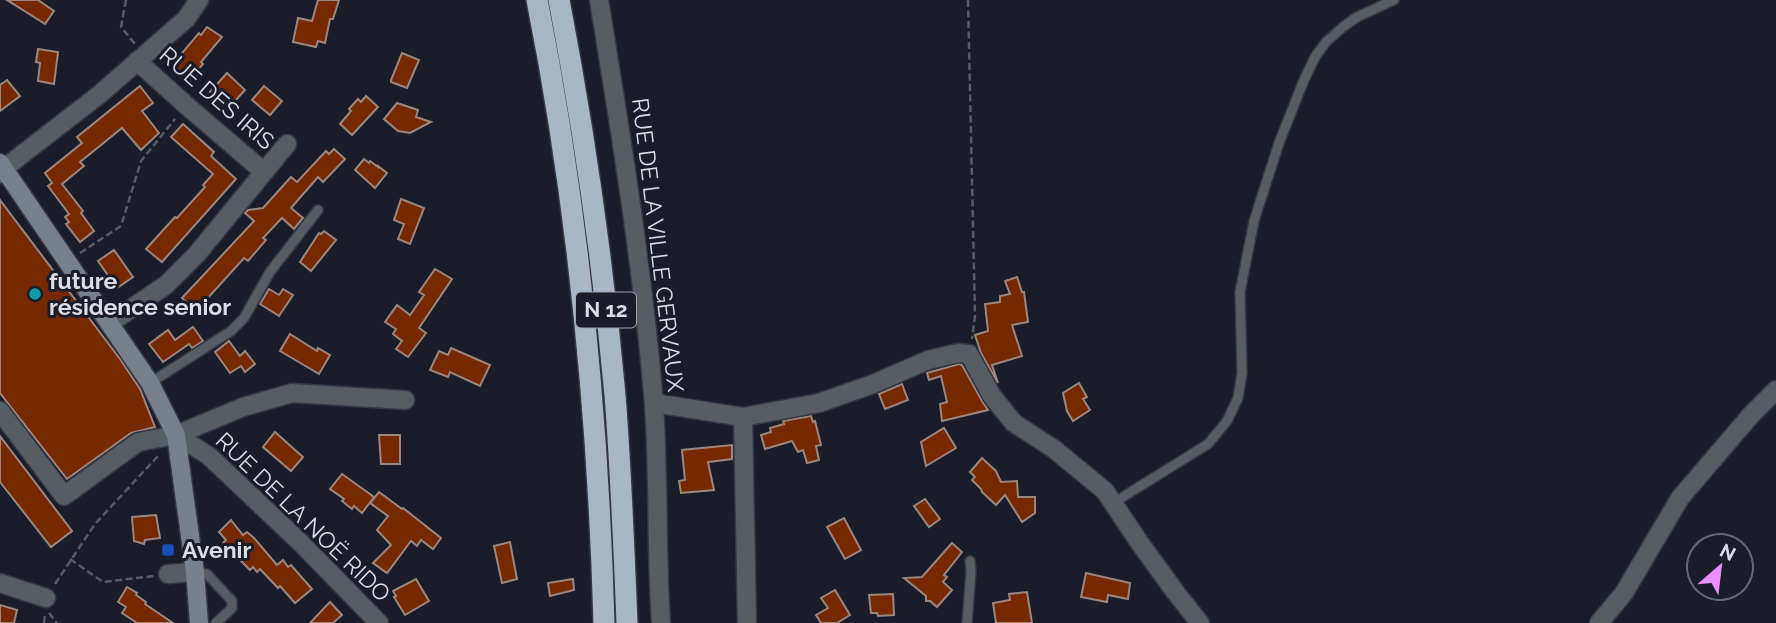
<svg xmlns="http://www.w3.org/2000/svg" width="1776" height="623" viewBox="0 0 1776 623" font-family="Raleway,sans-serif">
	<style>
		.building { fill: #762900; stroke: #9b877f; stroke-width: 2 }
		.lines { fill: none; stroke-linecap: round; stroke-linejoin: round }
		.lane-casing { stroke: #353744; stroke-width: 12 }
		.street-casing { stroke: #353744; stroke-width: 21 }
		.secondary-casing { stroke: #353744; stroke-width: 21 }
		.highway-casing { stroke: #353744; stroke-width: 24 }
		.path { stroke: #595b68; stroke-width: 2.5; stroke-dasharray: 7 3.5; stroke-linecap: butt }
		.lane { stroke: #575d63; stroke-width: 9 }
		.street { stroke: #575d63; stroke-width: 18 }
		.secondary { stroke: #78818b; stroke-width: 18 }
		.highway { stroke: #a8b7c6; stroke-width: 21 }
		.culture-dot { fill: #0f9aa8; stroke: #1a1c2a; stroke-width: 2.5 }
		.transit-dot { fill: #1a4fb4; stroke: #1a1c2a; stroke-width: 2.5 }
		.labels { text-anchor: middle; stroke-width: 6; stroke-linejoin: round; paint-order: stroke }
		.shield { fill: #1a1c2a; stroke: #a1a2ae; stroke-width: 2 }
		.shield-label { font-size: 21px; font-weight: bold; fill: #dbdce6 }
		.street-label { font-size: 23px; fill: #dbdce6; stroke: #1a1c2a }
		.poi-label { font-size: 23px; font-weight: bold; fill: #dbdce6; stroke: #1a1c2a; text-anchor: start }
	</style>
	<rect width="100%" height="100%" fill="#1a1c2a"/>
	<g class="building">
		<path d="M 7,0 L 38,0 L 54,11 L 45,24 Z"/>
		<path d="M 318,0 L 339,0 L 333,19 L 330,19 L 325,43 L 318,41 L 316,47 L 293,42 L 298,18 L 312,21 Z"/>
		<path d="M 207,27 L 222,37 L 201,62 L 203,64 L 189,80 L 171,66 L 199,33 L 201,35 Z"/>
		<path d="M 38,49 L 58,52 L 54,84 L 38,81 L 40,63 L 36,62 Z"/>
		<path d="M 402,53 L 419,60 L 407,88 L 391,82 L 391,80 Z"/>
		<path d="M 227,73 L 245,90 L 227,110 L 210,92 Z"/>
		<path d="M 7,80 L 20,96 L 0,111 L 0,85 Z"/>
		<path d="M 140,86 L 153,103 L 142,111 L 159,133 L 141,150 L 122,128 L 80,162 L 84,166 L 62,184 L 83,211 L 81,213 L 94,231 L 80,242 L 66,224 L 69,222 L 65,217 L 69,214 L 48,186 L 52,183 L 45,173 L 82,143 L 77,137 Z"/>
		<path d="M 264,86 L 282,101 L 270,115 L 252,100 Z"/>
		<path d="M 366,96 L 378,107 L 352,135 L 340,124 L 351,111 L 349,109 L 358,99 L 361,102 Z"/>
		<path d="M 397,103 L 418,110 L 416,117 L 431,122 L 410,133 L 398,131 L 384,119 Z"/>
		<path d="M 183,124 L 214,152 L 211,156 L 236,179 L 162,262 L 146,249 L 175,217 L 177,218 L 205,187 L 203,185 L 213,174 L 171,137 Z"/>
		<path d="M 334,149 L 345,159 L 323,182 L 318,177 L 291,208 L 303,218 L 294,229 L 282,218 L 263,238 L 266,240 L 248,261 L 244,258 L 196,311 L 182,298 L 254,221 L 245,213 L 248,210 L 263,208 L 291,177 L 297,182 L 326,151 L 329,154 Z"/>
		<path d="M 364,159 L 369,163 L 370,161 L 378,167 L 378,166 L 387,173 L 375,188 L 355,170 Z"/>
		<path d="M 401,199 L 424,208 L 410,244 L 398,239 L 404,224 L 394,220 Z"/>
		<path d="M 0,200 L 120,359 L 140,389 L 155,427 L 131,433 L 67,479 L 0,393 Z"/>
		<path d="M 324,231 L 336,240 L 311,271 L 300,262 L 319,233 L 321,234 Z"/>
		<path d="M 114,250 L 133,277 L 117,288 L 98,261 Z"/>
		<path d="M 435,269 L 452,279 L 419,328 L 426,333 L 408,357 L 396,349 L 402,341 L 393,334 L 396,329 L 385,322 L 397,305 L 410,315 L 424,295 L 419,292 Z"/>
		<path d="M 1017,277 L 1022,292 L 1024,292 L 1028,322 L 1012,325 L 1022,356 L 992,365 L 998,383 L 981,353 L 975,335 L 988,331 L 985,304 L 1000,302 L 1000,296 L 1010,294 L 1005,281 Z"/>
		<path d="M 269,289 L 279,295 L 283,289 L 293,295 L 279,316 L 260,304 Z"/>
		<path d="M 193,327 L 203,341 L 192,348 L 189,344 L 163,362 L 149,344 L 168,330 L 175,340 Z"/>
		<path d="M 290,334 L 317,351 L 318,348 L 330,355 L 319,374 L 280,351 Z"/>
		<path d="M 229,341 L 240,356 L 245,351 L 255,364 L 245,372 L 241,366 L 230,373 L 215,352 Z"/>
		<path d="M 451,348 L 490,365 L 480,386 L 450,372 L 448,377 L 430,370 L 439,351 L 448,355 Z"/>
		<path d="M 959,364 L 962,365 L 982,401 L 988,410 L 942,421 L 940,404 L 947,402 L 941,376 L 929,380 L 927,373 Z"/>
		<path d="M 1079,383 L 1087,397 L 1083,399 L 1090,410 L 1073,421 L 1067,411 L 1063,393 Z"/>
		<path d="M 902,384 L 908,400 L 885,409 L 879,394 Z"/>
		<path d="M 811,416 L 813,422 L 815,421 L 821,445 L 816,446 L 819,460 L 807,463 L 803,450 L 798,452 L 792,441 L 765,449 L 761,435 L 771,432 L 770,428 L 784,424 L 783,421 Z"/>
		<path d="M 944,428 L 956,448 L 926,466 L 921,442 Z"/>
		<path d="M 275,432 L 303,457 L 291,471 L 263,447 Z"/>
		<path d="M 379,435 L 400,435 L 400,464 L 381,464 Z"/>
		<path d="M 0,436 L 72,531 L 51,547 L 0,482 Z"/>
		<path d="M 732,445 L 732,459 L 708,462 L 714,490 L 681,493 L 679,481 L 685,480 L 682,450 Z"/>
		<path d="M 982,458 L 996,471 L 1001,482 L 1017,481 L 1018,497 L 1035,497 L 1035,513 L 1022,522 L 1005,495 L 996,505 L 982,492 L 981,489 L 972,480 L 975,477 L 970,472 Z"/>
		<path d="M 342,474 L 374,497 L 362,513 L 354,506 L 352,509 L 342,501 L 344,499 L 330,489 Z"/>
		<path d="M 379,492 L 402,509 L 403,508 L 441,538 L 433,549 L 421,540 L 417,546 L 411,541 L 387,573 L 373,563 L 391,545 L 377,530 L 388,516 L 370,503 Z"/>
		<path d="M 925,499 L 940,519 L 929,527 L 914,506 Z"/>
		<path d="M 156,515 L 160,538 L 145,540 L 144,544 L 134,541 L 132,517 Z"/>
		<path d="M 844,518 L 861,550 L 845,559 L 827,527 Z"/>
		<path d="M 231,520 L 243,535 L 247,532 L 254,538 L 277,565 L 283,560 L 288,567 L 291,565 L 312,589 L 295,603 L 280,586 L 278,588 L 260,569 L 257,572 L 253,567 L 250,570 L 223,543 L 226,540 L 219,532 Z"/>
		<path d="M 510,542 L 517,579 L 502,583 L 494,546 Z"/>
		<path d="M 952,543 L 962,552 L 944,575 L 947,577 L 943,582 L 952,590 L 937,607 L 930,601 L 926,601 L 926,596 L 904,578 L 922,577 Z"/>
		<path d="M 1086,573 L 1130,583 L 1128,599 L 1108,595 L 1107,602 L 1081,597 Z"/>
		<path d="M 416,579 L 429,601 L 405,615 L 394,597 L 396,596 L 393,591 Z"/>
		<path d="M 573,579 L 574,590 L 550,596 L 548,583 Z"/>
		<path d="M 127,587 L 137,593 L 136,595 L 146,602 L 145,604 L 173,623 L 137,623 L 122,613 L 126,607 L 118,602 Z"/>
		<path d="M 835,590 L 850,615 L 837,623 L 821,623 L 816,615 L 828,608 L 821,598 Z"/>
		<path d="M 1027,592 L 1032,623 L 996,623 L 993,603 L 1010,600 L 1009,594 Z"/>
		<path d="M 893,594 L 894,615 L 878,616 L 877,613 L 871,613 L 869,595 Z"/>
		<path d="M 330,602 L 342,615 L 333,623 L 310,623 Z"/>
		<path d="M 0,605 L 17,610 L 14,623 L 0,623 Z"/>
	</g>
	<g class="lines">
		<defs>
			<g id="lane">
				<path d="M 150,383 L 231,331 L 244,318 L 270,272 L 318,210"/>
				<path d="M 1113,503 L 1208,444 L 1227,421 L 1238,398 L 1242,373 L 1240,292 L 1254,221 L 1279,143 L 1304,80 L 1315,57 L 1326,42 L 1343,27 L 1357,17 L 1394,0"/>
				<path d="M 195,572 L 207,574 L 232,601 L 232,608 L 216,623"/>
				<path d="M 967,623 L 971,571 L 970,561"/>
			</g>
			<g id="street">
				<path d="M 599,0 C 621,135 643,269 654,405 C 659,478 656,551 661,623"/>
				<path d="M 137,61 L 187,106 L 264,172"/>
				<path d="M 0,174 L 11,163 L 100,94 L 186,19 L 199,0"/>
				<path d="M 110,323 L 166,285 L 197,254 L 287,144"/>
				<path d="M 654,403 L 743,417 L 819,403 L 873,384 L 928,360 L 958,353 L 969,354 L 992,396 L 1014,423 L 1054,449 L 1105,491 L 1137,539 L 1176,593 L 1200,623"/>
				<path d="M 0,411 L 64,496 L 138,442 L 176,435 L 243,407 L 292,393 L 405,400"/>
				<path d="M 743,417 L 747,623"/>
				<path d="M 176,435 L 209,456 L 301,543 L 379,623"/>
				<path d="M 168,574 L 195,572"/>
				<path d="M 0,583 L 46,598"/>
				<path d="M 1599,623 L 1624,593 L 1680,498 L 1751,415 L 1776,390"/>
			</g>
			<path id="secondary" d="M 0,163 L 150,383 L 176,435 L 195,572 L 199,623"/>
			<g id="highway">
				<path d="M 537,0 C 578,205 598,414 604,623"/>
				<path d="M 559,0 C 584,130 603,262 615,395 C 621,471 624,547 627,623"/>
			</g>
		</defs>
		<use href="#lane" class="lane-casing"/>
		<use href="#street" class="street-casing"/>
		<use href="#secondary" class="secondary-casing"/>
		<use href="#highway" class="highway-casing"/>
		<g class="path">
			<path d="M 126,0 L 121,27 L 135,44"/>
			<path d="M 968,0 L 975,316 L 972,339"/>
			<path d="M 80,253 L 121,226 L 141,161 L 175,119"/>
			<path d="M 70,559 L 103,582 L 154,576"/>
			<path d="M 55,584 L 95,524 L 158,456"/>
			<path d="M 49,613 L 57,623"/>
			<path d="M 44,623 L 45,613"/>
		</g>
		<use href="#lane" class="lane"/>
		<use href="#street" class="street"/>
		<use href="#secondary" class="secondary"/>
		<use href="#highway" class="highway"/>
	</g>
	<circle class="culture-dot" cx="35" cy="294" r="7"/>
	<rect class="transit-dot" x="161" y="543" width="14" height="14" rx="3.5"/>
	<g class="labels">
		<rect class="shield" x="576" y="292.5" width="60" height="35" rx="5"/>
		<g class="shield-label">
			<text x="606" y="317">N 12</text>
		</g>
		<g class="street-label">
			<text transform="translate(217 98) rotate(41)" y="8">RUE DES IRIS</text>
			<text transform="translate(658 245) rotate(83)" y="8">RUE DE LA VILLE GERVAUX</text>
			<text transform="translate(303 517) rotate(44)" y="8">RUE DE LA NOË RIDO</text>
		</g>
		<g class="poi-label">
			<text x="49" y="289">future<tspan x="49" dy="26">résidence senior</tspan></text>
			<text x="182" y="558">Avenir</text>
		</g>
	</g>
	<g transform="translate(1720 567) rotate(28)"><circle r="33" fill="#1a1c2a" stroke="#676975" stroke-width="2"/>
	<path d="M0-5L12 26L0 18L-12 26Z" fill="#ea8dfd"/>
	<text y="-10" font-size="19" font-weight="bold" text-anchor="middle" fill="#dbdce6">N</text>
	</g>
</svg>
